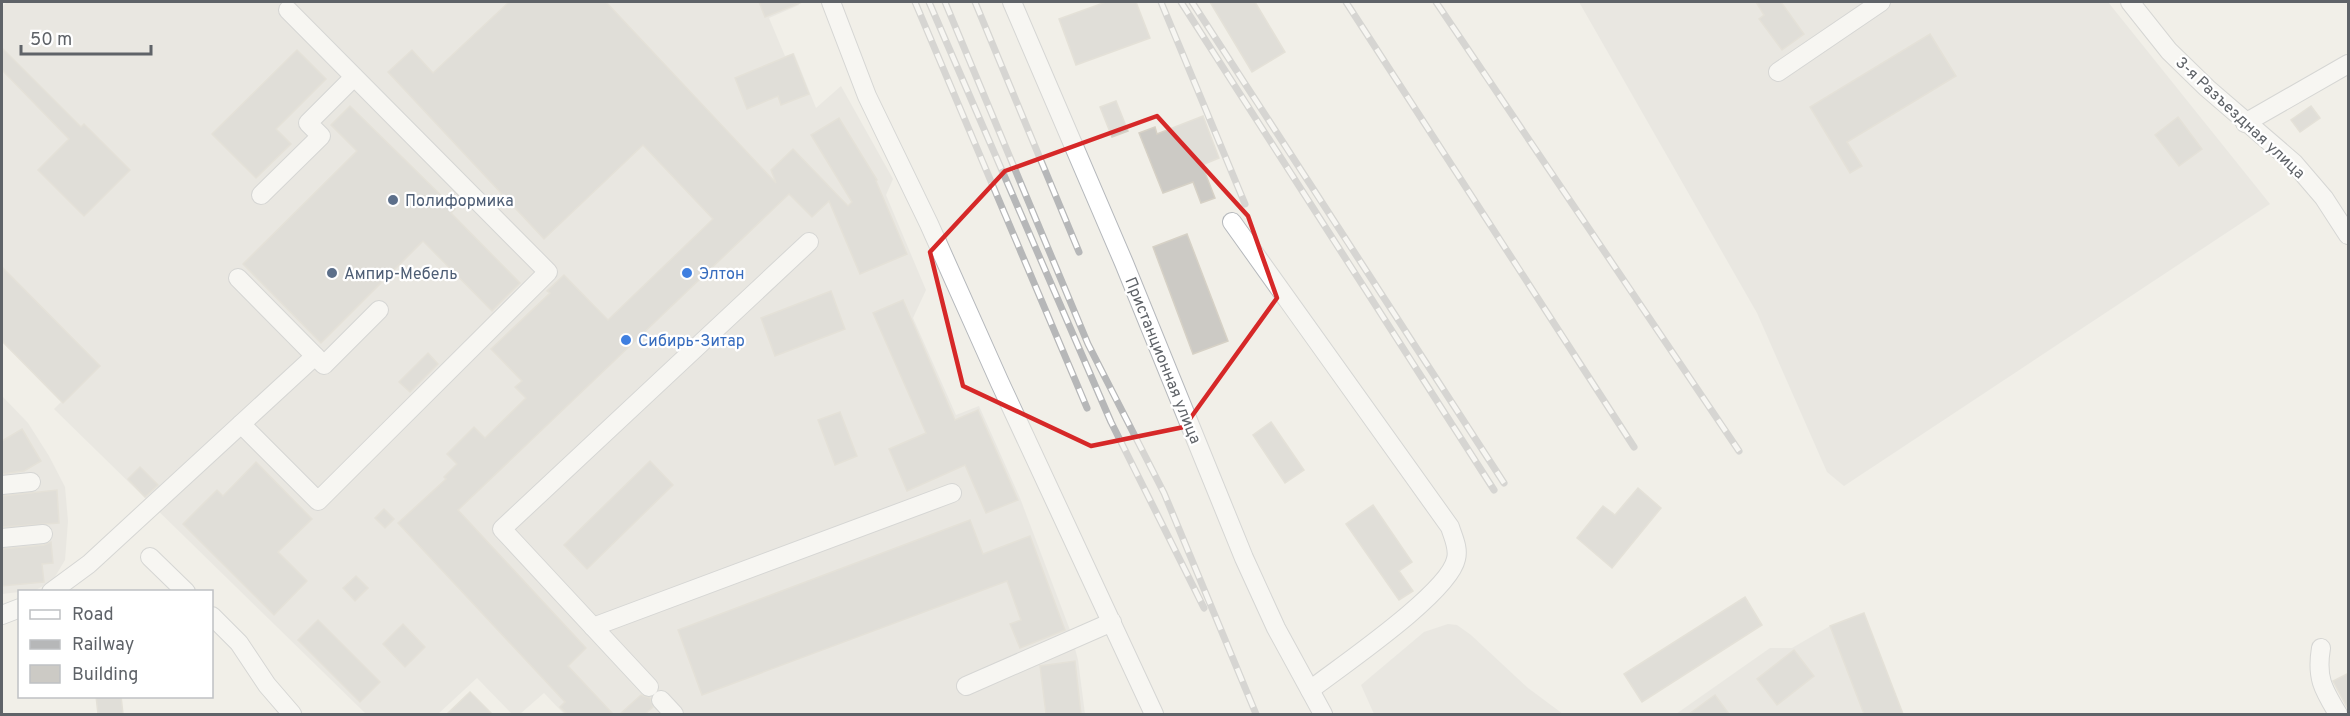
<svg xmlns="http://www.w3.org/2000/svg" width="2350" height="716" viewBox="0 0 2350 716" font-family="Overpass,sans-serif">
	<style>
		.industrial { fill: #e0deda }
		.building { fill: #cccac5; stroke: #d6d1c6; stroke-width: 1.5 }
		.lines { fill: none; stroke-linecap: round; stroke-linejoin: round }
		.minor-casing { stroke: #b5b8bc; stroke-width: 20 }
		.minor { stroke: #fff; stroke-width: 18 }
		.rail-casing { stroke: #b6b7b8; stroke-width: 7 }
		.rail { stroke: #fff; stroke-width: 4.5; stroke-dasharray: 14; stroke-linecap: butt }
		.marked { fill: none; stroke: #d62828; stroke-width: 4.5; stroke-linejoin: round }
		.service-dot { fill: #5c6f8a; stroke: #fff; stroke-width: 2 }
		.shop-dot { fill: #3f7fe0; stroke: #fff; stroke-width: 2 }
		.labels { text-anchor: middle; stroke-width: 4.5; stroke-linejoin: round; paint-order: stroke }
		.street-label { font-size: 16px; fill: #5f6368; stroke: #fff }
		.service-label { font-size: 16px; fill: #4e5e75; stroke: #fff; text-anchor: start }
		.shop-label { font-size: 16px; fill: #366cbe; stroke: #fff; text-anchor: start }
	</style>
	<rect width="100%" height="100%" fill="#f1efe8"/>
	<g class="industrial">
		<path d="M 7,2 L 797,2 L 799,5 L 769,18 L 785,56 L 794,53 L 816,108 L 841,86 L 893,179 L 886,195 L 926,290 L 913,318 L 956,415 L 979,406 L 1020,498 L 1070,630 L 1078,660 L 1085,714 L 564,714 L 544,693 L 520,714 L 512,714 L 477,678 L 438,714 L 366,714 L 54,409 L 61,402 L 2,342 L 2,7 Z"/>
		<path d="M 1579,2 L 2108,2 L 2270,204 L 1844,486 L 1827,472 L 1757,313 Z"/>
		<path d="M 2,396 L 28,423 L 49,456 L 65,487 L 68,521 L 65,560 L 53,580 L 36,590 L 2,594 Z"/>
		<path d="M 1864,613 L 1903,714 L 1676,714 L 1770,648 L 1792,648 L 1830,626 Z"/>
		<path d="M 1448,624 L 1457,625 L 1471,635 L 1528,688 L 1563,714 L 1374,714 L 1361,685 L 1424,632 Z"/>
	</g>
	<g class="building">
		<path d="M 509,2 L 606,2 L 776,183 L 771,170 L 793,149 L 848,206 L 852,202 L 811,135 L 839,118 L 877,180 L 876,181 L 907,254 L 860,274 L 829,201 L 812,217 L 789,194 L 458,510 L 586,648 L 568,666 L 613,714 L 567,714 L 560,707 L 565,702 L 398,523 L 446,479 L 444,477 L 457,464 L 447,454 L 474,427 L 485,438 L 526,398 L 515,387 L 522,381 L 491,349 L 550,293 L 547,291 L 564,275 L 608,320 L 713,219 L 643,145 L 544,239 L 388,72 L 412,50 L 433,73 Z"/>
		<path d="M 759,2 L 802,2 L 765,17 Z"/>
		<path d="M 1106,2 L 1136,2 L 1150,38 L 1076,65 L 1059,19 Z"/>
		<path d="M 1210,2 L 1255,2 L 1285,52 L 1252,72 Z"/>
		<path d="M 1756,2 L 1781,2 L 1804,34 L 1782,50 L 1759,19 L 1764,15 Z"/>
		<path d="M 1930,34 L 1956,76 L 1847,142 L 1862,166 L 1850,173 L 1810,107 Z"/>
		<path d="M 2,48 L 81,127 L 84,124 L 130,170 L 84,216 L 38,170 L 69,139 L 2,70 Z"/>
		<path d="M 297,50 L 326,79 L 276,129 L 291,144 L 256,178 L 212,134 Z"/>
		<path d="M 793,54 L 809,94 L 781,105 L 778,96 L 747,109 L 735,78 Z"/>
		<path d="M 1116,101 L 1128,131 L 1112,137 L 1100,107 Z"/>
		<path d="M 350,106 L 455,209 L 451,213 L 520,283 L 492,311 L 423,241 L 321,343 L 243,264 L 357,151 L 331,125 Z"/>
		<path d="M 2311,106 L 2320,118 L 2300,132 L 2291,120 Z"/>
		<path d="M 1203,116 L 1219,158 L 1202,165 L 1215,198 L 1201,203 L 1193,182 L 1163,193 L 1139,133 L 1155,127 L 1157,134 Z"/>
		<path d="M 2178,117 L 2202,149 L 2179,166 L 2155,135 Z"/>
		<path d="M 1187,234 L 1228,341 L 1193,354 L 1153,247 Z"/>
		<path d="M 2,267 L 100,366 L 63,403 L 2,341 Z"/>
		<path d="M 831,291 L 845,329 L 775,356 L 761,318 Z"/>
		<path d="M 903,300 L 955,420 L 978,410 L 1018,500 L 986,513 L 965,465 L 907,491 L 889,449 L 926,433 L 873,313 Z"/>
		<path d="M 428,353 L 438,364 L 410,392 L 399,382 Z"/>
		<path d="M 840,412 L 857,456 L 835,465 L 818,420 Z"/>
		<path d="M 1271,422 L 1304,470 L 1285,483 L 1253,435 Z"/>
		<path d="M 22,429 L 41,461 L 24,471 L 2,474 L 2,441 Z"/>
		<path d="M 650,461 L 673,485 L 587,569 L 564,545 Z"/>
		<path d="M 256,462 L 312,519 L 278,552 L 307,581 L 274,615 L 183,524 L 217,490 L 223,496 Z"/>
		<path d="M 140,467 L 158,485 L 145,497 L 128,479 Z"/>
		<path d="M 1638,488 L 1661,508 L 1612,568 L 1577,538 L 1603,506 L 1615,515 Z"/>
		<path d="M 57,490 L 59,523 L 2,527 L 2,496 Z"/>
		<path d="M 1373,505 L 1412,562 L 1399,571 L 1413,591 L 1399,600 L 1346,524 Z"/>
		<path d="M 384,509 L 394,519 L 385,528 L 375,518 Z"/>
		<path d="M 970,520 L 983,554 L 1030,536 L 1065,630 L 1020,648 L 1010,624 L 1021,620 L 1007,581 L 702,695 L 678,630 Z"/>
		<path d="M 51,542 L 53,563 L 42,564 L 44,582 L 2,586 L 2,549 L 44,545 Z"/>
		<path d="M 356,576 L 368,588 L 355,601 L 343,588 Z"/>
		<path d="M 1745,597 L 1762,625 L 1642,702 L 1624,674 Z"/>
		<path d="M 1864,613 L 1903,714 L 1864,714 L 1830,626 Z"/>
		<path d="M 318,620 L 380,682 L 360,702 L 298,640 Z"/>
		<path d="M 403,624 L 425,647 L 405,667 L 383,644 Z"/>
		<path d="M 1794,650 L 1814,676 L 1777,705 L 1757,679 Z"/>
		<path d="M 1075,661 L 1081,714 L 1046,714 L 1040,666 Z"/>
		<path d="M 2349,673 L 2349,711 L 2333,681 Z"/>
		<path d="M 470,692 L 492,714 L 447,714 Z"/>
		<path d="M 641,695 L 650,698 L 653,707 L 645,714 L 620,714 Z"/>
		<path d="M 1715,695 L 1729,714 L 1689,714 Z"/>
		<path d="M 96,696 L 121,696 L 123,714 L 98,714 Z"/>
	</g>
	<g class="lines">
		<defs>
			<g id="minor">
				<path d="M 831,2 L 867,96 L 929,224 L 1000,383 L 1154,714"/>
				<path d="M 1012,2 L 1124,263 L 1244,558 L 1276,628 L 1323,714"/>
				<path d="M 2130,2 L 2169,51 L 2207,88 L 2294,163 L 2324,198 L 2348,235"/>
				<path d="M 1778,72 L 1881,2"/>
				<path d="M 2245,123 L 2348,64"/>
				<path d="M 261,195 L 321,136 L 308,123 L 354,77"/>
				<path d="M 1232,222 L 1450,527 C 1453,537 1459,548 1456,559 C 1449,593 1341,666 1310,690"/>
				<path d="M 238,278 L 324,365 L 379,310"/>
				<path d="M 241,424 L 318,501 L 548,272 L 288,10"/>
				<path d="M 2,485 L 31,482"/>
				<path d="M 2,538 L 43,534"/>
				<path d="M 150,557 L 186,592"/>
				<path d="M 51,592 L 89,564 L 315,356"/>
				<path d="M 2,615 L 20,608"/>
				<path d="M 212,616 L 239,643 L 267,685 L 292,714"/>
				<path d="M 593,627 L 952,493"/>
				<path d="M 2321,648 C 2316,678 2323,689 2338,714"/>
				<path d="M 966,686 L 1112,622"/>
				<path d="M 649,687 L 502,529 L 809,242"/>
				<path d="M 661,700 L 674,714"/>
			</g>
		</defs>
		<use href="#minor" class="minor-casing"/>
		<use href="#minor" class="minor"/>
		<defs>
			<g id="rail">
				<path d="M 915,2 L 1087,408"/>
				<path d="M 929,2 L 1111,422 L 1204,608"/>
				<path d="M 945,2 L 1088,344 L 1164,493 L 1256,714"/>
				<path d="M 975,2 L 1079,252"/>
				<path d="M 1161,2 L 1245,204"/>
				<path d="M 1181,2 L 1494,490"/>
				<path d="M 1192,2 L 1504,483"/>
				<path d="M 1346,2 L 1634,447"/>
				<path d="M 1436,2 L 1739,451"/>
			</g>
		</defs>
		<use href="#rail" class="rail-casing"/>
		<use href="#rail" class="rail"/>
	</g>
	<path d="M0 0H2350V716H0ZM 1157,116 L 1248,216 L 1277,298 L 1184,427 L 1091,446 L 963,386 L 930,252 L 1005,171 Z" fill="#f1efe8" fill-opacity=".55" fill-rule="evenodd"/>
	<path class="marked" d="M 1157,116 L 1248,216 L 1277,298 L 1184,427 L 1091,446 L 963,386 L 930,252 L 1005,171 Z"/>
	<g class="service-dot">
		<circle cx="393" cy="200" r="6"/>
		<circle cx="332" cy="273" r="6"/>
	</g>
	<g class="shop-dot">
		<circle cx="687" cy="273" r="6"/>
		<circle cx="626" cy="340" r="6"/>
	</g>
	<g class="labels">
		<g class="street-label">
			<text transform="translate(2241 117) rotate(43)" y="6">3-я Разъездная улица</text>
			<text transform="translate(1164 360) rotate(68)" y="6">Пристанционная улица</text>
		</g>
		<g class="service-label">
			<text x="405" y="206">Полиформика</text>
			<text x="344" y="279">Ампир-Мебель</text>
		</g>
		<g class="shop-label">
			<text x="699" y="279">Элтон</text>
			<text x="638" y="346">Сибирь-Зитар</text>
		</g>
	</g>
	<rect width="2350" height="716" fill="none" stroke="#5f6368" stroke-width="6"/>
	<rect x="18" y="590" width="195" height="108" fill="#ffffff" stroke="#bfc1c3" stroke-width="1.5"/>
	<rect x="30" y="610" width="30" height="9" fill="#ffffff" stroke="#bfc1c3" stroke-width="1.5"/>
	<text x="72" y="620" font-size="18" fill="#5f6368">Road</text>
	<rect x="30" y="640" width="30" height="9" fill="#b6b7b8" stroke="#bfc1c3" stroke-width="1.5"/>
	<text x="72" y="650" font-size="18" fill="#5f6368">Railway</text>
	<rect x="30" y="665" width="30" height="18" fill="#cccac5" stroke="#bfc1c3" stroke-width="1.5"/>
	<text x="72" y="680" font-size="18" fill="#5f6368">Building</text>
	<path d="M21 45v9h130v-9" fill="none" stroke="#5f6368" stroke-width="3"/>
	<text x="30" y="45" font-size="18" fill="#5f6368" stroke="#ffffff" stroke-width="4.5" paint-order="stroke">50 m</text>
</svg>
